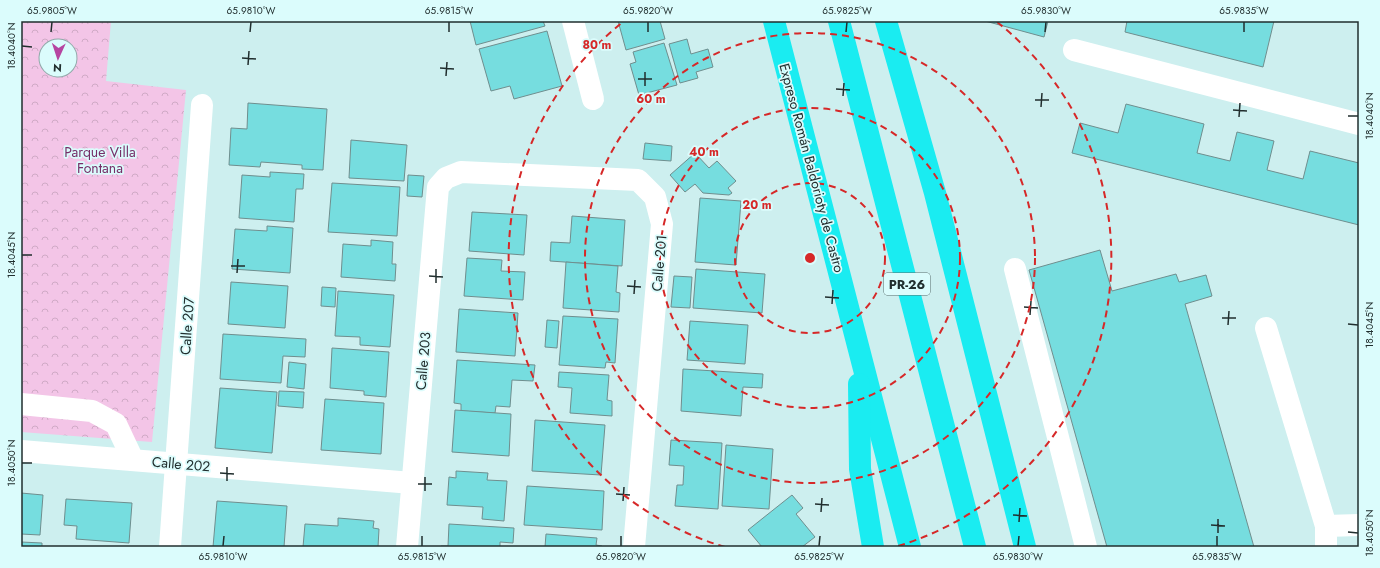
<svg xmlns="http://www.w3.org/2000/svg" width="1380" height="568" viewBox="0 0 1380 568" font-family="Jost,sans-serif">
	<style>
		.park { fill: url(#park-crowns); fill-rule: evenodd }
		.building { fill: #76dddf; stroke: #6f8e8e }
		.lines { fill: none; stroke-linecap: round; stroke-linejoin: round }
		.minor { stroke: #fff; stroke-width: 22 }
		.highway { stroke: #1aecf1; stroke-width: 22 }
		.ticks { fill: none; stroke: #212e2e; stroke-width: 1.5 }
		.ring { fill: none; stroke: #d62828; stroke-width: 2; stroke-dasharray: 7 5 }
		.labels { text-anchor: middle; stroke-width: 3.5; stroke-linejoin: round; paint-order: stroke }
		.shield { fill: #dbfcfc; stroke: #596c6c; stroke-width: 1 }
		.shield-label { font-size: 13px; font-weight: bold; fill: #212e2e }
		.park-label { font-size: 14px; fill: #762e68; stroke: #dbfcfc }
		.street-label { font-size: 14px; fill: #212e2e; stroke: #dbfcfc }
		.centre { fill: #d62828; stroke: #dbfcfc; stroke-width: 2 }
		.ring-label { font-size: 12px; text-anchor: middle; font-weight: bold; fill: #d62828; stroke: #dbfcfc; stroke-width: 3.5; stroke-linejoin: round; paint-order: stroke }
		.neatline { fill: none; stroke: #212e2e; stroke-width: 1.5 }
		.ticks-label { font-size: 10px; text-anchor: middle; fill: #212e2e }
	</style>
	<defs>
		<pattern id="park-crowns" width="20" height="18" patternUnits="userSpaceOnUse"><rect width="20" height="18" fill="#f3c5e7"/><path d="M2 6a3 3 0 1 1 6 0M12 15a3 3 0 1 1 6 0" fill="none" stroke="#d0aac6"/></pattern>
	</defs>
	<rect width="100%" height="100%" fill="#cdefef"/>
	<path class="park" d="M 21,21 L 111,21 L 106,81 L 186,90 L 152,442 L 21,432 ZM 46,46 L 70,46 L 70,70 L 46,70 Z"/>
	<g class="building">
		<path d="M 470,21 L 543,21 L 545,26 L 476,45 Z"/>
		<path d="M 618,21 L 660,21 L 665,39 L 626,50 Z"/>
		<path d="M 985,21 L 1048,21 L 1044,37 Z"/>
		<path d="M 1127,21 L 1274,21 L 1263,67 L 1125,32 Z"/>
		<path d="M 547,31 L 562,86 L 514,99 L 510,86 L 491,91 L 479,49 Z"/>
		<path d="M 687,39 L 691,54 L 708,49 L 713,67 L 696,72 L 698,78 L 680,83 L 669,44 Z"/>
		<path d="M 664,43 L 677,85 L 639,95 L 630,64 L 636,62 L 633,52 Z"/>
		<path d="M 248,103 L 327,109 L 323,170 L 302,169 L 302,165 L 261,162 L 260,167 L 229,165 L 231,128 L 247,129 Z"/>
		<path d="M 1126,104 L 1204,124 L 1197,153 L 1230,161 L 1237,132 L 1274,141 L 1267,170 L 1303,179 L 1310,151 L 1359,163 L 1359,225 L 1072,153 L 1080,123 L 1118,133 Z"/>
		<path d="M 351,140 L 407,145 L 404,181 L 349,178 Z"/>
		<path d="M 645,143 L 672,146 L 671,161 L 643,159 Z"/>
		<path d="M 695,153 L 709,168 L 717,161 L 736,181 L 728,188 L 732,193 L 729,195 L 703,193 L 695,184 L 685,192 L 670,175 Z"/>
		<path d="M 270,172 L 304,174 L 303,189 L 296,189 L 294,222 L 239,218 L 242,175 L 270,177 Z"/>
		<path d="M 408,175 L 424,176 L 422,197 L 407,196 Z"/>
		<path d="M 332,183 L 400,187 L 397,236 L 328,232 Z"/>
		<path d="M 700,198 L 741,201 L 736,265 L 695,262 Z"/>
		<path d="M 472,212 L 527,215 L 524,255 L 469,251 Z"/>
		<path d="M 572,216 L 625,220 L 622,266 L 550,261 L 551,242 L 570,243 Z"/>
		<path d="M 267,226 L 293,228 L 290,273 L 232,269 L 235,229 L 267,231 Z"/>
		<path d="M 371,240 L 393,242 L 392,264 L 396,264 L 395,281 L 341,277 L 343,244 L 371,246 Z"/>
		<path d="M 1100,250 L 1112,291 L 1176,274 L 1179,282 L 1206,275 L 1212,296 L 1185,304 L 1254,547 L 1107,547 L 1029,270 Z"/>
		<path d="M 467,258 L 502,260 L 501,271 L 525,272 L 523,300 L 464,296 Z"/>
		<path d="M 566,262 L 618,266 L 616,292 L 620,293 L 619,312 L 563,308 Z"/>
		<path d="M 696,269 L 765,274 L 762,313 L 693,308 Z"/>
		<path d="M 674,276 L 692,277 L 690,308 L 671,307 Z"/>
		<path d="M 231,282 L 288,286 L 285,328 L 228,324 Z"/>
		<path d="M 322,287 L 336,288 L 335,307 L 321,306 Z"/>
		<path d="M 338,291 L 394,295 L 390,347 L 360,345 L 360,337 L 335,336 Z"/>
		<path d="M 459,309 L 518,313 L 515,356 L 456,352 Z"/>
		<path d="M 563,316 L 618,319 L 615,363 L 606,362 L 605,368 L 559,365 Z"/>
		<path d="M 547,320 L 559,321 L 557,348 L 545,347 Z"/>
		<path d="M 690,321 L 748,325 L 745,364 L 687,360 Z"/>
		<path d="M 223,334 L 306,339 L 305,357 L 283,356 L 281,383 L 220,379 Z"/>
		<path d="M 332,348 L 389,352 L 386,397 L 364,395 L 364,391 L 330,388 Z"/>
		<path d="M 457,360 L 535,365 L 533,381 L 512,380 L 510,407 L 496,406 L 495,413 L 461,411 L 461,404 L 454,403 Z"/>
		<path d="M 289,362 L 306,364 L 304,389 L 287,387 Z"/>
		<path d="M 683,369 L 763,374 L 762,388 L 743,387 L 741,416 L 681,411 Z"/>
		<path d="M 559,372 L 609,375 L 607,400 L 612,401 L 612,416 L 570,413 L 572,388 L 558,387 Z"/>
		<path d="M 220,388 L 277,392 L 272,453 L 215,448 Z"/>
		<path d="M 279,391 L 304,392 L 303,408 L 278,406 Z"/>
		<path d="M 325,399 L 384,403 L 381,454 L 321,450 Z"/>
		<path d="M 455,410 L 511,414 L 509,456 L 452,452 Z"/>
		<path d="M 535,420 L 605,425 L 601,475 L 532,471 Z"/>
		<path d="M 671,440 L 722,443 L 718,509 L 675,506 L 677,485 L 683,485 L 684,466 L 669,465 Z"/>
		<path d="M 726,445 L 773,449 L 769,509 L 722,506 Z"/>
		<path d="M 456,471 L 488,473 L 487,480 L 507,481 L 504,521 L 482,519 L 483,507 L 447,505 L 449,477 L 456,478 Z"/>
		<path d="M 527,486 L 604,491 L 602,530 L 524,525 Z"/>
		<path d="M 21,493 L 43,495 L 40,535 L 21,534 Z"/>
		<path d="M 792,495 L 803,508 L 796,514 L 815,537 L 802,547 L 762,547 L 748,530 Z"/>
		<path d="M 66,499 L 132,503 L 129,543 L 76,539 L 77,526 L 64,525 Z"/>
		<path d="M 217,501 L 287,506 L 284,547 L 213,547 Z"/>
		<path d="M 338,518 L 374,521 L 373,528 L 379,529 L 378,547 L 303,547 L 305,524 L 338,526 Z"/>
		<path d="M 449,524 L 514,528 L 513,543 L 500,542 L 500,547 L 441,547 L 441,546 L 448,546 Z"/>
		<path d="M 546,534 L 597,538 L 596,545 L 602,546 L 601,547 L 545,547 Z"/>
		<path d="M 21,542 L 42,543 L 42,547 L 21,547 Z"/>
	</g>
	<g class="lines">
		<g class="minor">
			<path d="M 573,21 L 593,99"/>
			<path d="M 1074,50 L 1359,124"/>
			<path d="M 1015,269 L 1086,547"/>
			<path d="M 1266,328 L 1326,526"/>
			<path d="M 21,404 L 92,411 L 116,424 L 133,460"/>
			<path d="M 21,451 L 412,483"/>
			<path d="M 170,547 L 202,105"/>
			<path d="M 407,547 L 438,187 L 446,178 L 461,172 L 638,180 L 655,197 L 662,224 L 634,547"/>
			<path d="M 1326,547 L 1326,526 L 1359,525"/>
		</g>
		<g class="highway">
			<path d="M 774,21 L 910,547"/>
			<path d="M 839,21 L 975,547"/>
			<path d="M 886,21 L 935,193 L 1025,547"/>
			<path d="M 859,384 L 860,469 L 873,547"/>
		</g>
	</g>
	<path class="ticks" d="M 51,32 L 52,22M 250,32 L 251,22M 449,32 L 449,22M 648,32 L 648,22M 846,32 L 847,22M 1045,32 L 1046,22M 1244,32 L 1244,22M 22,46 L 32,47M 242,58 L 256,59M 248,65 L 249,51M 440,68 L 454,69M 446,76 L 447,62M 638,79 L 652,79M 645,86 L 645,72M 836,89 L 850,90M 843,96 L 844,83M 1035,100 L 1049,100M 1041,107 L 1042,93M 1233,110 L 1247,111M 1348,116 L 1358,116M 1239,117 L 1240,103M 22,255 L 32,255M 231,266 L 245,266M 237,273 L 238,259M 429,276 L 443,277M 436,283 L 436,269M 627,286 L 641,287M 634,294 L 635,280M 825,297 L 839,298M 832,304 L 833,290M 1024,307 L 1038,308M 1030,315 L 1031,301M 1222,318 L 1236,318M 1348,324 L 1358,325M 1228,325 L 1229,311M 22,463 L 32,463M 220,473 L 234,474M 227,481 L 227,467M 418,484 L 432,484M 425,491 L 425,477M 616,494 L 630,495M 623,501 L 624,487M 815,504 L 829,505M 821,512 L 822,498M 1013,515 L 1027,516M 1019,522 L 1020,508M 1211,525 L 1225,526M 1348,532 L 1358,533M 1218,533 L 1218,519M 223,546 L 224,536M 422,546 L 422,536M 621,546 L 621,536M 819,546 L 820,536M 1018,546 L 1019,536M 1217,546 L 1217,536"/>
	<g class="ring">
		<circle cx="810" cy="258" r="75"/>
		<circle cx="810" cy="258" r="150"/>
		<circle cx="810" cy="258" r="225"/>
		<path d="M725 547A301 301 0 0 1 623 22M997 22A301 301 0 0 1 895 547"/>
	</g>
	<g class="labels">
		<rect class="shield" x="884" y="273" width="46" height="22" rx="3"/>
		<g class="shield-label">
			<text x="907" y="289">PR-26</text>
		</g>
		<g class="park-label">
			<text x="100" y="157">Parque Villa<tspan x="100" dy="16">Fontana</tspan></text>
		</g>
		<g class="street-label">
			<text transform="translate(812 168) rotate(75)" y="5">Expreso Román Baldorioty de Castro</text>
			<text transform="translate(659 263) rotate(-85)" y="5">Calle 201</text>
			<text transform="translate(187 326) rotate(-86)" y="5">Calle 207</text>
			<text transform="translate(423 361) rotate(-85)" y="5">Calle 203</text>
			<text transform="translate(181 464) rotate(5)" y="5">Calle 202</text>
		</g>
	</g>
	<circle cx="810" cy="258" r="6" class="centre"/>
	<g class="ring-label">
		<text x="597" y="49">80 m</text>
		<text x="651" y="103">60 m</text>
		<text x="704" y="156">40 m</text>
		<text x="757" y="209">20 m</text>
	</g>
	<rect width="1380" height="568" fill="none" stroke="#dbfcfc" stroke-width="44"/>
	<g transform="translate(58 58) rotate(183)"><circle r="19" fill="#dbfcfc" stroke="#91aaaa"/>
	<path d="M0-3L7 15L0 10L-7 15Z" fill="#b645a1"/>
	<text y="-6" font-size="11" font-weight="bold" text-anchor="middle" fill="#212e2e">N</text>
	</g>
	<rect x="22" y="22" width="1336" height="524" class="neatline"/>
	<g class="ticks-label">
		<text x="52" y="14">65.9805°W</text>
		<text x="251" y="14">65.9810°W</text>
		<text x="449" y="14">65.9815°W</text>
		<text x="648" y="14">65.9820°W</text>
		<text x="847" y="14">65.9825°W</text>
		<text x="1046" y="14">65.9830°W</text>
		<text x="1244" y="14">65.9835°W</text>
		<text transform="translate(11 46) rotate(-90)" y="4">18.4040°N</text>
		<text transform="translate(1369 116) rotate(-90)" y="4">18.4040°N</text>
		<text transform="translate(11 255) rotate(-90)" y="4">18.4045°N</text>
		<text transform="translate(1369 325) rotate(-90)" y="4">18.4045°N</text>
		<text transform="translate(11 463) rotate(-90)" y="4">18.4050°N</text>
		<text transform="translate(1369 533) rotate(-90)" y="4">18.4050°N</text>
		<text x="223" y="560">65.9810°W</text>
		<text x="422" y="560">65.9815°W</text>
		<text x="621" y="560">65.9820°W</text>
		<text x="819" y="560">65.9825°W</text>
		<text x="1018" y="560">65.9830°W</text>
		<text x="1217" y="560">65.9835°W</text>
	</g>
</svg>
